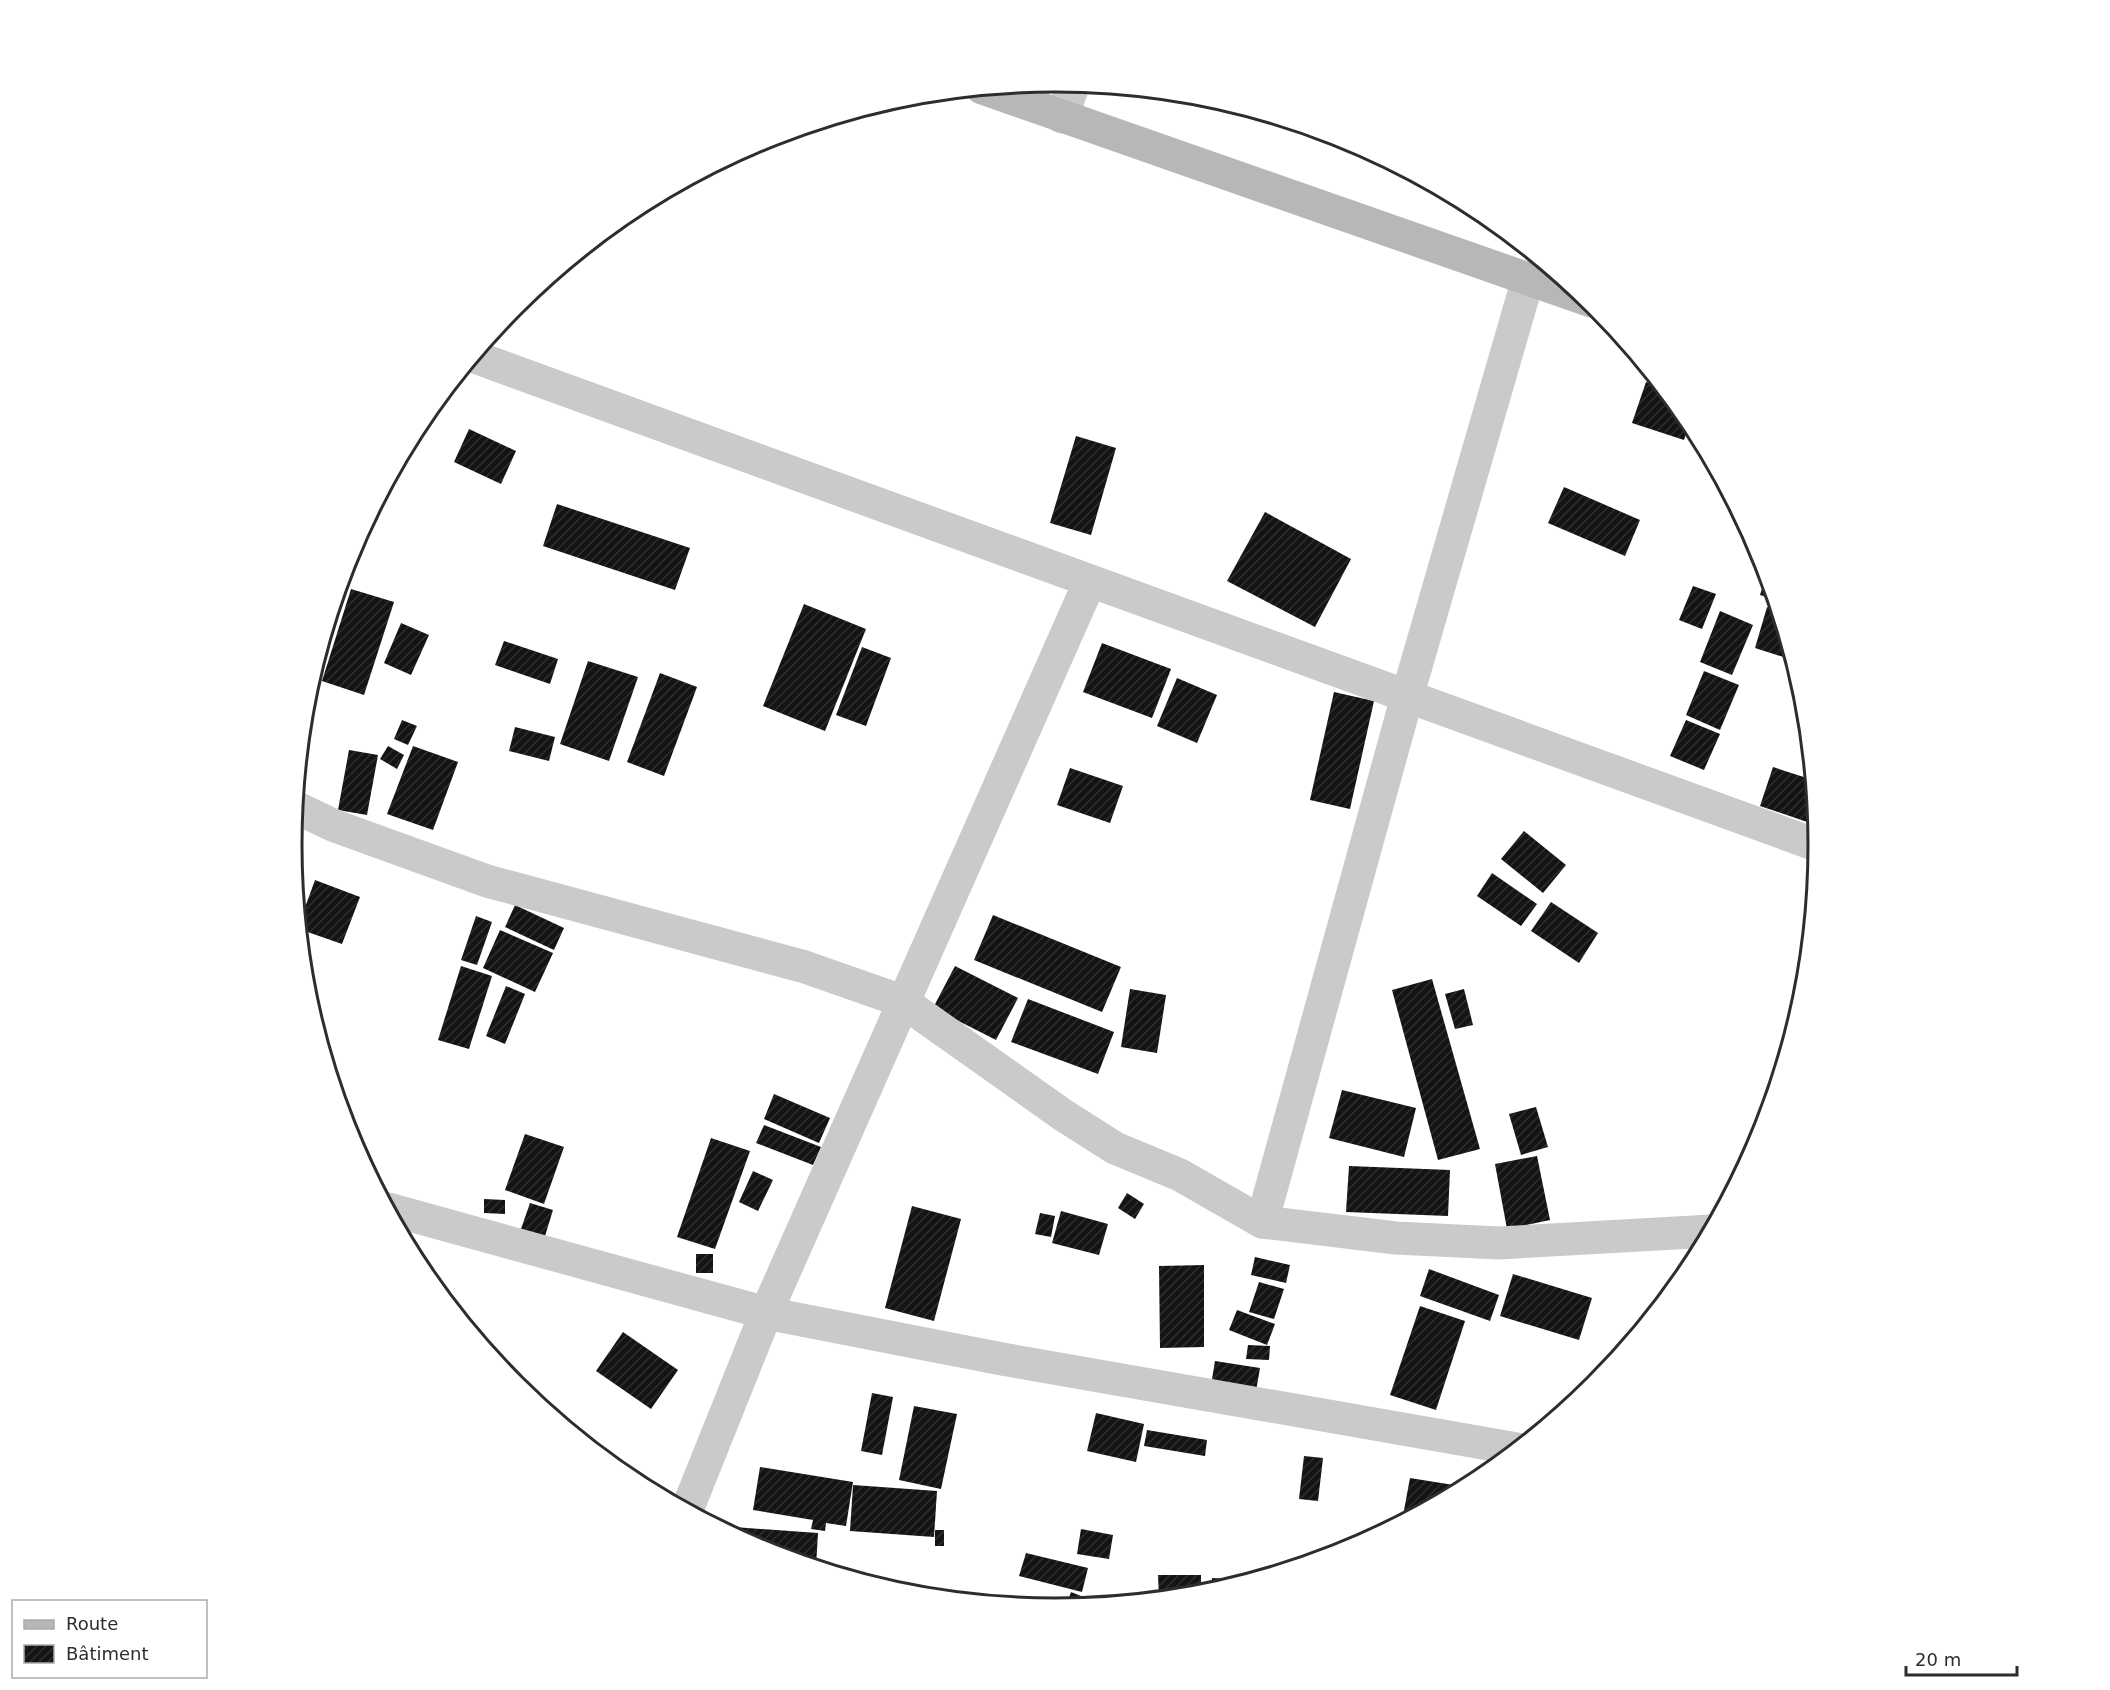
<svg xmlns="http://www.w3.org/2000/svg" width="2110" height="1690" viewBox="0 0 2110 1690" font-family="'DejaVu Sans',sans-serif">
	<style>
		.building { fill: url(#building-hatch) }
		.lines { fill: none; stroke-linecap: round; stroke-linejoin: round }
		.street { stroke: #cacaca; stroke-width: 33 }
		.secondary { stroke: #b7b7b7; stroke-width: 33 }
		.rim { fill: none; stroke: #2d2d2d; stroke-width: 3 }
	</style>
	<defs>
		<pattern id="building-hatch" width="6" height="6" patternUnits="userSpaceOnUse" patternTransform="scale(1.5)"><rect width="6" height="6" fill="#141414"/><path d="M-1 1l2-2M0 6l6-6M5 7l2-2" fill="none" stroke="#2e2e2e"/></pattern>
	</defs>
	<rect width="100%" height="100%" fill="#fff"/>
	<g class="building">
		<path d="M 1646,382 L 1664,388 L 1690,421 L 1684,440 L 1632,423 Z"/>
		<path d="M 469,429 L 516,451 L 501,484 L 454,462 Z"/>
		<path d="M 1076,436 L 1116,448 L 1091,535 L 1050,523 Z"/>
		<path d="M 1564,487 L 1640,520 L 1625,556 L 1548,523 Z"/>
		<path d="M 557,504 L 690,548 L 675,590 L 543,546 Z"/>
		<path d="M 1265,512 L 1351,559 L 1315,627 L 1227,581 Z"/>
		<path d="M 1767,573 L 1770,583 L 1775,600 L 1760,595 Z"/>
		<path d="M 1693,586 L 1716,594 L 1702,629 L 1679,620 Z"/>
		<path d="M 351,589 L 394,602 L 364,695 L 322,681 Z"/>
		<path d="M 804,604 L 866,629 L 825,731 L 763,706 Z"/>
		<path d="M 1767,607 L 1778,611 L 1793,660 L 1755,648 Z"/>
		<path d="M 1720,611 L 1753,625 L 1732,675 L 1700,662 Z"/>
		<path d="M 401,623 L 429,635 L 411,675 L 384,663 Z"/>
		<path d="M 504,641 L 558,659 L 550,684 L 495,665 Z"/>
		<path d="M 1102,643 L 1171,669 L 1152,718 L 1083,692 Z"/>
		<path d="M 862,647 L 891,658 L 866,726 L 836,715 Z"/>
		<path d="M 588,661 L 638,677 L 609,761 L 560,744 Z"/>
		<path d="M 1704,671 L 1739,685 L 1720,730 L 1686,715 Z"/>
		<path d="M 660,673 L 697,687 L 664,776 L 627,762 Z"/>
		<path d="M 1177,678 L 1217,695 L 1197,743 L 1157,726 Z"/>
		<path d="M 1334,692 L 1374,701 L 1350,809 L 1310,800 Z"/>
		<path d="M 402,720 L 417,726 L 408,745 L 394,739 Z"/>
		<path d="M 1686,720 L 1720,734 L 1704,770 L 1670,756 Z"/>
		<path d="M 515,727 L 555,737 L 549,761 L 509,751 Z"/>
		<path d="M 388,746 L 404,755 L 397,769 L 380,759 Z"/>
		<path d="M 413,746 L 458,762 L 433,830 L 387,814 Z"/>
		<path d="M 349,750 L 378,755 L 367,815 L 338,810 Z"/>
		<path d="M 1773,767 L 1813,780 L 1816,825 L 1760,806 Z"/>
		<path d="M 1070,768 L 1123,786 L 1110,823 L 1057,805 Z"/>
		<path d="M 1524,831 L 1566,865 L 1543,893 L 1501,859 Z"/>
		<path d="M 1492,873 L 1537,904 L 1521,926 L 1477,896 Z"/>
		<path d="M 315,880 L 360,897 L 342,944 L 299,929 L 299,924 Z"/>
		<path d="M 1551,902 L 1598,933 L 1579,963 L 1531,931 Z"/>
		<path d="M 515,905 L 564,928 L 554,950 L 505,927 Z"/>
		<path d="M 993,915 L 1121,967 L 1102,1012 L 974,960 Z"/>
		<path d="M 476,916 L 492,922 L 477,965 L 461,960 Z"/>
		<path d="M 500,930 L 553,953 L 535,992 L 483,968 Z"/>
		<path d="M 461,966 L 492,976 L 469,1049 L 438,1040 Z"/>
		<path d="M 955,966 L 1018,998 L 996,1040 L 933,1008 Z"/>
		<path d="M 1432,979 L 1480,1149 L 1438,1160 L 1392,990 Z"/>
		<path d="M 506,986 L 525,994 L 505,1044 L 486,1036 Z"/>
		<path d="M 1130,989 L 1166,995 L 1157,1053 L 1121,1047 Z"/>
		<path d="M 1464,989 L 1473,1025 L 1455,1029 L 1445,994 Z"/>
		<path d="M 1028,999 L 1114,1032 L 1098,1074 L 1011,1042 Z"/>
		<path d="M 1342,1090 L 1416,1108 L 1404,1157 L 1329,1138 Z"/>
		<path d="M 774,1094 L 830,1118 L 819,1143 L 764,1119 Z"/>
		<path d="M 1536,1107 L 1548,1147 L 1521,1155 L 1509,1114 Z"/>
		<path d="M 764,1125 L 821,1147 L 813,1165 L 756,1143 Z"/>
		<path d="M 525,1134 L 564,1147 L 544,1204 L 505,1190 Z"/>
		<path d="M 711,1138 L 750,1151 L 715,1249 L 677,1237 Z"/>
		<path d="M 1537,1156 L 1550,1220 L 1507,1229 L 1495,1164 Z"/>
		<path d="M 1349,1166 L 1450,1170 L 1448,1216 L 1346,1212 Z"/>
		<path d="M 753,1171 L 773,1180 L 758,1211 L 739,1202 Z"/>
		<path d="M 1127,1193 L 1144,1204 L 1135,1219 L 1118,1208 Z"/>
		<path d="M 484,1199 L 505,1200 L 505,1214 L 484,1213 Z"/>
		<path d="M 530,1203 L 553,1210 L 545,1236 L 521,1229 Z"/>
		<path d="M 912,1206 L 961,1219 L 934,1321 L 885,1308 Z"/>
		<path d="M 1061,1211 L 1108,1224 L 1099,1255 L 1052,1243 Z"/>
		<path d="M 1040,1213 L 1055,1216 L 1051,1237 L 1035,1234 Z"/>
		<rect x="696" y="1254" width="17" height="19"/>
		<path d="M 1255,1257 L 1290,1265 L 1286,1283 L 1251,1275 Z"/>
		<path d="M 1204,1265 L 1204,1347 L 1160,1348 L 1159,1266 Z"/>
		<path d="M 1429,1269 L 1499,1295 L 1490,1321 L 1420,1296 Z"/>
		<path d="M 1513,1274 L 1592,1298 L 1579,1340 L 1500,1316 Z"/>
		<path d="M 1259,1282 L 1284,1289 L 1274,1319 L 1249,1312 Z"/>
		<path d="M 1420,1306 L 1465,1321 L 1436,1410 L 1390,1395 Z"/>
		<path d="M 1237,1310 L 1275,1324 L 1267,1345 L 1229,1330 Z"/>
		<path d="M 623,1332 L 678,1370 L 651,1409 L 596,1371 Z"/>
		<path d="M 1248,1345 L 1270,1346 L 1269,1360 L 1246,1359 Z"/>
		<path d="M 1215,1361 L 1260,1368 L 1256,1391 L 1211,1385 Z"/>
		<path d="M 872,1393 L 893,1397 L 882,1455 L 861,1451 Z"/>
		<path d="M 914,1406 L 957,1414 L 941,1489 L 899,1480 Z"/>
		<path d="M 1096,1413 L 1144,1424 L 1136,1462 L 1087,1451 Z"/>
		<path d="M 1147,1430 L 1207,1440 L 1205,1456 L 1144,1446 Z"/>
		<path d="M 1304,1456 L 1323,1458 L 1318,1501 L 1299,1499 Z"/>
		<path d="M 760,1467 L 853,1482 L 846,1526 L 826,1523 L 825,1531 L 811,1529 L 813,1520 L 753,1510 Z"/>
		<path d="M 1410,1478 L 1466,1487 L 1402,1521 Z"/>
		<path d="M 853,1485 L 937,1491 L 934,1537 L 850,1531 Z"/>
		<path d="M 734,1527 L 818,1533 L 816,1567 L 762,1551 L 733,1535 Z"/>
		<path d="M 1081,1529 L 1113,1535 L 1109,1559 L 1077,1554 Z"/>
		<rect x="935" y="1530" width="9" height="16"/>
		<path d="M 1026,1553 L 1088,1568 L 1082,1592 L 1019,1576 Z"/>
		<path d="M 1158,1575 L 1201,1575 L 1201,1595 L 1159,1599 Z"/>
		<path d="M 1212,1578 L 1250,1580 L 1211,1592 Z"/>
		<path d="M 1071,1592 L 1101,1604 L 1065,1608 Z"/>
	</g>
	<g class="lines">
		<g class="street">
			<path d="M 1062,117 L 1074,83"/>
			<path d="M 472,356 L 1819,846"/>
			<path d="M 295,807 L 335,826 L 487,881 L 805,967 L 902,1001 L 1063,1115 L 1115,1148 L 1180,1175 L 1262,1222 L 1396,1238 L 1499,1243 L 1711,1231"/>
			<path d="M 388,1209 L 766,1313 L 1002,1359 L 1517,1449"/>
			<path d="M 1262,1222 L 1407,697 L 1528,279"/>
			<path d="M 687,1510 L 766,1313 L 1090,581"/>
		</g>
		<path class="secondary" d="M 982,88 L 1591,301"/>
	</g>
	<path d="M0 0H2110V1690H0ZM302 845a753 753 0 1 1 1506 0a753 753 0 1 1-1506 0Z" fill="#fff" fill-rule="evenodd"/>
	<path class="rim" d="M302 845a753 753 0 1 1 1506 0a753 753 0 1 1-1506 0Z"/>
	<rect x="12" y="1600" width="195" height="78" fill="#ffffff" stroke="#ababab" stroke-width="1.5"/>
	<rect x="24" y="1620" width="30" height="9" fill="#b7b7b7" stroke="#ababab" stroke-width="1.5"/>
	<text x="66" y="1630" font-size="18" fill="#2d2d2d">Route</text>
	<rect x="24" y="1645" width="30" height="18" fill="url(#building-hatch)" stroke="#ababab" stroke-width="1.5"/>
	<text x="66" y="1660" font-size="18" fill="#2d2d2d">Bâtiment</text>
	<path d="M1906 1666v9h111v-9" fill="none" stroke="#2d2d2d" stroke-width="3"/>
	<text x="1915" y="1666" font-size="18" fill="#2d2d2d" stroke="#ffffff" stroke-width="4.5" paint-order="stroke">20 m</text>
</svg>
